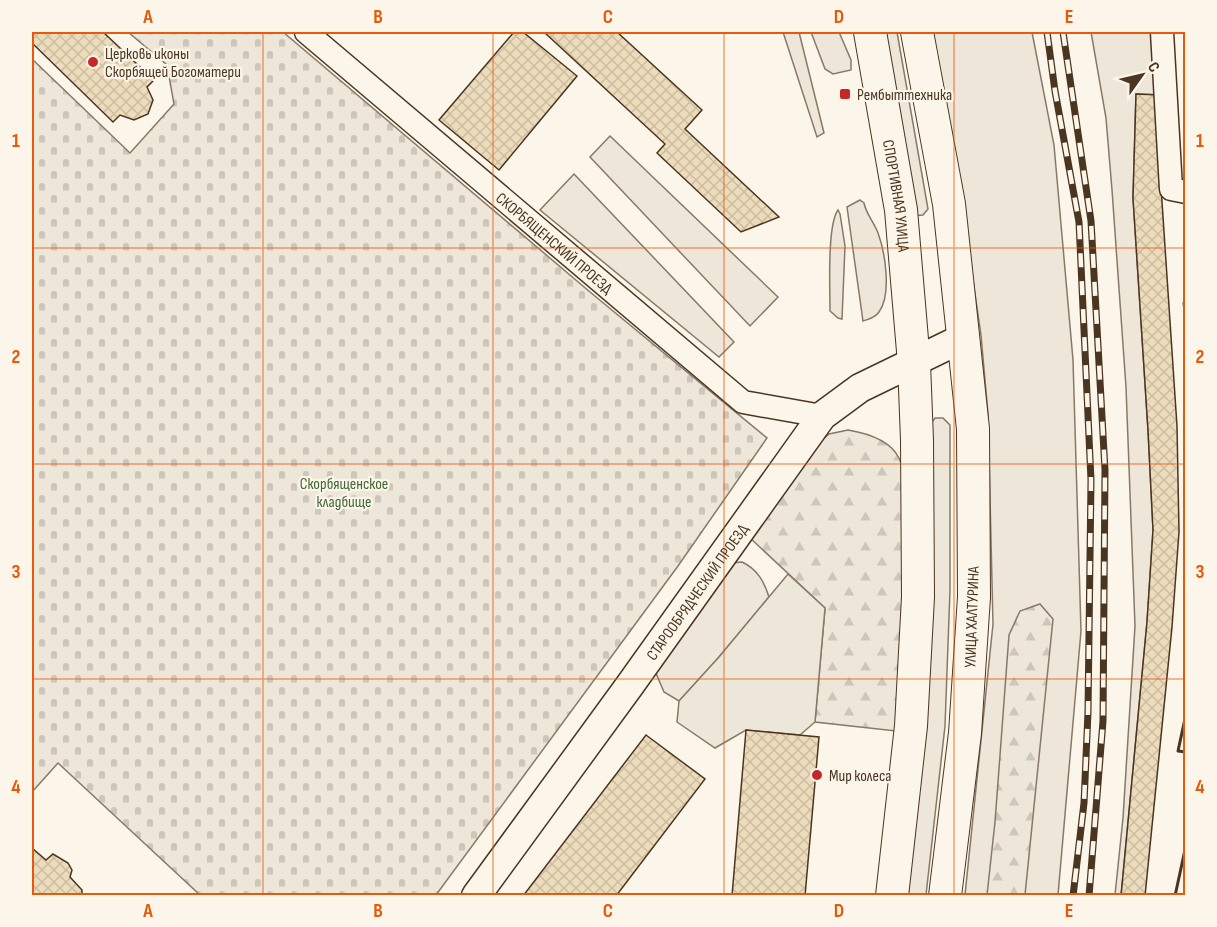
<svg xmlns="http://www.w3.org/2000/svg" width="1217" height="927" viewBox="0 0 1217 927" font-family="'Sofia Sans Condensed',sans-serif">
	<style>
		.grass { fill: #ede6d9; stroke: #887966; stroke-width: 1.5 }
		.forest { fill: url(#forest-firs); stroke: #887966; stroke-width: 1.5 }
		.cemetery { fill: url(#cemetery-stones); stroke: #887966; stroke-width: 1.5 }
		.parking { fill: #ede7d9; stroke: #887966; stroke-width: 1.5 }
		.building { fill: url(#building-cross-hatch); stroke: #4a3520; stroke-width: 1.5 }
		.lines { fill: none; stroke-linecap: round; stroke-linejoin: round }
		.minor-casing { stroke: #4a3520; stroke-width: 25 }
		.tertiary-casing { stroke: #4a3520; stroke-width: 31 }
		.secondary-casing { stroke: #4a3520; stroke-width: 34 }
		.minor { stroke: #fbf6e9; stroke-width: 22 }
		.tertiary { stroke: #fbf6e9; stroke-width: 28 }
		.secondary { stroke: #fbf6e9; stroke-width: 32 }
		.rail-casing { stroke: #4a3520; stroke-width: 7 }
		.rail { stroke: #fbf6e9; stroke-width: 4.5; stroke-dasharray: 14; stroke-linecap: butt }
		.wall { stroke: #4a3520; stroke-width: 3 }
		.grid { fill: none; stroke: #e8590c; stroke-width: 1.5; stroke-opacity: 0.55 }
		.poi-dot { fill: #c62828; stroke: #fbf6e9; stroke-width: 2 }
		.labels { text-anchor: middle; stroke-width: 4.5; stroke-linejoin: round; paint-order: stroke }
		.poi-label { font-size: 16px; fill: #4a3520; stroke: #fbf6e9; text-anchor: start }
		.street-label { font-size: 16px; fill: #4a3520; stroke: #fbf6e9 }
		.park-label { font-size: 16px; fill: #436837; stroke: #fbf6e9 }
		.neatline { fill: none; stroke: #e8590c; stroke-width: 2 }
		.grid-label { font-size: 20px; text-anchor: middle; font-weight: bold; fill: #e8590c }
	</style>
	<defs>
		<pattern id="forest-firs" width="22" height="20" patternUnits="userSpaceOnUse" patternTransform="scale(1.5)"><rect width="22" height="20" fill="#ede6d9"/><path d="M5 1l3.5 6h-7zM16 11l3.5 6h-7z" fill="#cdc6ba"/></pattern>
		<pattern id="cemetery-stones" width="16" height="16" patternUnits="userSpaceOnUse" patternTransform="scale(1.5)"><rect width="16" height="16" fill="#ede6d9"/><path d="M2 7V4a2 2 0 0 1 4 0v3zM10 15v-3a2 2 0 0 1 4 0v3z" fill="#cdc6ba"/></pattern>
		<pattern id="building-cross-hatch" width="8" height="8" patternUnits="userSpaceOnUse" patternTransform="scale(1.5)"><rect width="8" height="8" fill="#ecdcbc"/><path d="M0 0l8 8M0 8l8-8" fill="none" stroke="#ccbda1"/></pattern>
	</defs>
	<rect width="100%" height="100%" fill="#fbf6e9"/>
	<g class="grass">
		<path d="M 783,32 L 799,32 L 824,133 L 817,137 Z"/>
		<path d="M 811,32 L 839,32 L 851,60 L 851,70 L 833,74 L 825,69 Z"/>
		<path d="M 877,32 L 897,32 L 928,209 L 923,215 L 913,216 Z"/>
		<path d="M 928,32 L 1032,32 L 1054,145 L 1073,360 L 1081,631 L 1058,895 L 965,895 L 993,624 L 988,414 L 981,335 L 965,225 Z"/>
		<path d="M 1091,32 L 1158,32 L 1161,95 L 1136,94 L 1133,198 L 1148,430 L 1153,530 L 1147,622 L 1121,896 L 1115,895 L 1123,818 L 1135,626 L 1126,387 L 1112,190 L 1106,118 Z"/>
		<path d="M 610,136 L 778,297 L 750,326 L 590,157 Z"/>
		<path d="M 574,174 L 734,342 L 719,357 L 540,210 Z"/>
		<path d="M 860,200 L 864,203 C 866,214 874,222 878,233 C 885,252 892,294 879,312 C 875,318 869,319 863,321 L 847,207 Z"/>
		<path d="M 838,210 L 840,214 L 845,246 L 842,319 L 838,318 L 830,311 C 830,289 827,225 838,210 Z"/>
		<path d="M 935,418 L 943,418 L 950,425 L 950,590 L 945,726 L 926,895 L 908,896 L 930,425 Z"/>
		<path d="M 742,562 C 757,569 764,581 769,597 L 719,657 L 679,701 L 664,692 L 655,671 L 731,563 Z"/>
	</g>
	<g class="forest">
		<path d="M 848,430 C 866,433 890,440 899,458 C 910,482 905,513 905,539 C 903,603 899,667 896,731 L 815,722 L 825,608 L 749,537 L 813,448 L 829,434 Z"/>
		<path d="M 1040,604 L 1053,619 L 1025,895 L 987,895 L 995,822 L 1009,635 L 1020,611 Z"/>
	</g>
	<path class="cemetery" d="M 128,32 L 283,32 L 590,292 L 767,438 L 678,566 L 436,895 L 200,895 L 58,763 L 32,792 L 32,59 L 130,153 L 174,104 L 167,65 Z"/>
	<path class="parking" d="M 788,574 L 825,608 L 815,722 L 800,735 L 746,730 L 715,748 L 677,722 L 679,701 L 719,657 Z"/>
	<g class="building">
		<path d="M 32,32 L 103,32 L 154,80 L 147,87 L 153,100 L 148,114 L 134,120 L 120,115 L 113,122 L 32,43 Z"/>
		<path d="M 514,32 L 523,32 L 577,76 L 499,170 L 439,120 Z"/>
		<path d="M 544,32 L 617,32 L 702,110 L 685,129 L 779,217 L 741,232 L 657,153 L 665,144 Z"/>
		<path d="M 1136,94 L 1161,95 L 1160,172 L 1177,426 L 1179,532 L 1172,627 L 1145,896 L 1121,896 L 1147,622 L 1153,530 L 1148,430 L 1133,198 Z"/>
		<path d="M 746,730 L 819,737 L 805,896 L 732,896 Z"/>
		<path d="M 646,735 L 705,779 L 616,896 L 523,896 Z"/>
		<path d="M 32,848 L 46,860 L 53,854 L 68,863 L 72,870 L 70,877 L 82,890 L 82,896 L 32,896 Z"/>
	</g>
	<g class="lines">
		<defs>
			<g id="minor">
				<path id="s1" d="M 306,32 L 743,402 L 822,416"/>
				<path d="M 1162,32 L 1171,189 L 1186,192"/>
			</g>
			<g id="tertiary">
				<path id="s2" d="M 476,896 L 630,685 L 822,416 L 860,388 L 963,338"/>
			</g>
			<g id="secondary">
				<path id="s3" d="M 870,32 L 901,210 L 914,363 L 917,440 L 918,597 L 911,726 L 892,896"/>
				<path d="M 917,32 L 949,204 L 973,429 L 974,597 L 965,733 L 945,896"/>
			</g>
		</defs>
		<use href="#minor" class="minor-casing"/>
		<use href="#tertiary" class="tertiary-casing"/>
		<use href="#secondary" class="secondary-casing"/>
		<use href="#minor" class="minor"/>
		<use href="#tertiary" class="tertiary"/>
		<use href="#secondary" class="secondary"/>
		<defs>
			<g id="rail">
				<path d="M 1047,32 L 1055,91 L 1079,222 L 1091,480 L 1088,712 L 1084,803 L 1073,896"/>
				<path d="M 1063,32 L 1091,221 L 1105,470 L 1103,721 L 1089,896"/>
			</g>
		</defs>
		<use href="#rail" class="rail-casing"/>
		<use href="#rail" class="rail"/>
		<g class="wall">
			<path d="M 1186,303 L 1184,303 L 1186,320"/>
			<path d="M 1186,714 L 1178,751 L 1186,752"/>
			<path d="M 1175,896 L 1186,845"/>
		</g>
	</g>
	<path class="grid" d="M 263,32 L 263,896M 493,32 L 493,896M 724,32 L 724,896M 954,32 L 954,896M 32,248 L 1186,248M 32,464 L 1186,464M 32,679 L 1186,679"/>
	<g class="poi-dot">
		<circle cx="93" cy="62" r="6"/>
		<rect x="839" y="88" width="12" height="12" rx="3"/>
		<circle cx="817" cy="775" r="6"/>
	</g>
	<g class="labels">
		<g class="poi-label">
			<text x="105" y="59">Церковь иконы<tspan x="105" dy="18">Скорбящей Богоматери</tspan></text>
			<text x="857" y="100">Рембыттехника</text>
			<text x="829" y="781">Мир колеса</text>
		</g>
		<g class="street-label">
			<text dy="6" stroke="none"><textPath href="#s3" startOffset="166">СПОРТИВНАЯ УЛИЦА</textPath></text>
			<text dy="6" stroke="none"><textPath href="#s1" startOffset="326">СКОРБЯЩЕНСКИЙ ПРОЕЗД</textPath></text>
			<text dy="6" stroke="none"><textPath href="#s2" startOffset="376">СТАРООБРЯДЧЕСКИЙ ПРОЕЗД</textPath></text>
			<text transform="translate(971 617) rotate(-88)" y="6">УЛИЦА ХАЛТУРИНА</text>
		</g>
		<g class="park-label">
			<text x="344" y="489">Скорбященское<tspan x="344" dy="18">кладбище</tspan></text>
		</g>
	</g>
	<rect width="1217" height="927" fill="none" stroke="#fbf6e9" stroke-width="66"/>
	<g transform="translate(1142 75) rotate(56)" stroke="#fbf6e9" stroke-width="4.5" paint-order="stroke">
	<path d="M0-4.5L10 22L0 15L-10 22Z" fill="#4a3520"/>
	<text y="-9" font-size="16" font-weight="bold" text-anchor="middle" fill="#4a3520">С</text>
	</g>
	<rect x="33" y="33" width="1151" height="861" class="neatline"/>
	<g class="grid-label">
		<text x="148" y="23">A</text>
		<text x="378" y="23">B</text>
		<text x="608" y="23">C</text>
		<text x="839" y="23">D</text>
		<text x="1069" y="23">E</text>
		<text x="16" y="147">1</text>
		<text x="1200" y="147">1</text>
		<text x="16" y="363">2</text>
		<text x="1200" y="363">2</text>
		<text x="16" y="578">3</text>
		<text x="1200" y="578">3</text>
		<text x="16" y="793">4</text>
		<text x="1200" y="793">4</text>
		<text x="148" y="917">A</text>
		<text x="378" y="917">B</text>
		<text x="608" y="917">C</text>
		<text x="839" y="917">D</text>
		<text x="1069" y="917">E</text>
	</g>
</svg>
